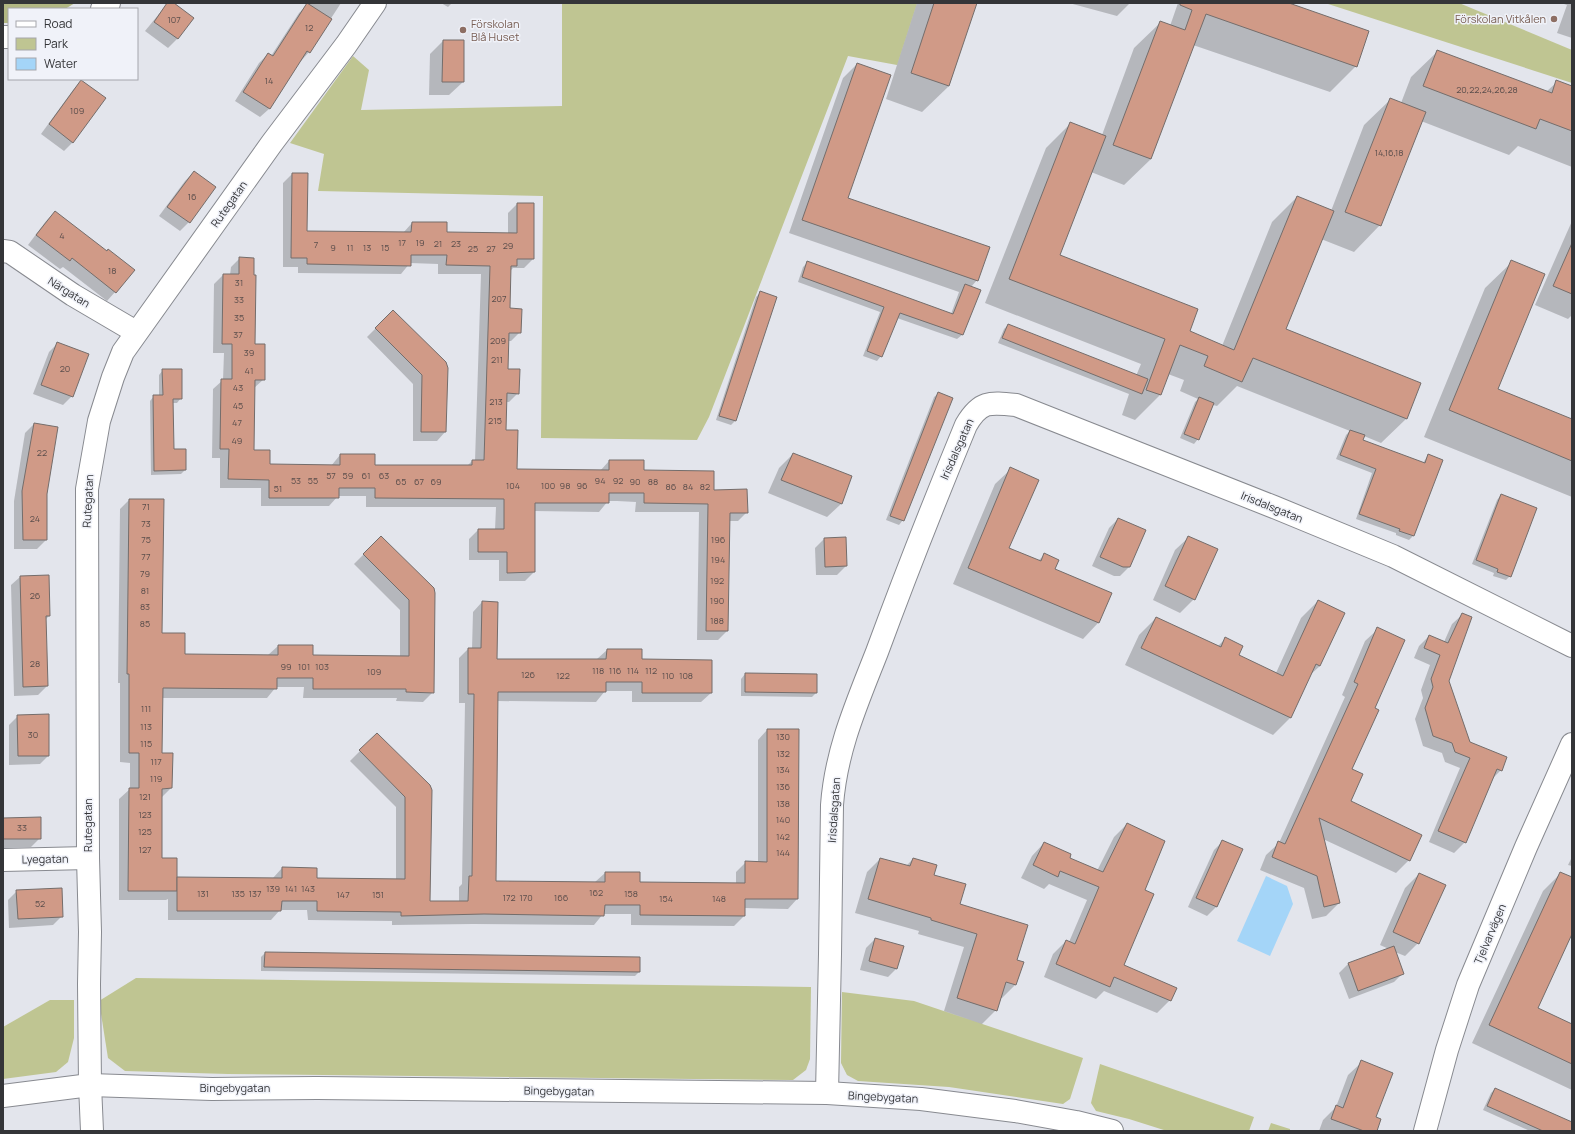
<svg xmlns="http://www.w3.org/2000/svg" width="1575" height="1134" viewBox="0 0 1575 1134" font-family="Manrope,sans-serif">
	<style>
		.green { fill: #bfc592 }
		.forest { fill: #b2b783 }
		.water { fill: #a4d5f8 }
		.shadow { fill: #0003 }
		.building { fill: #d09a87; stroke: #746d6b }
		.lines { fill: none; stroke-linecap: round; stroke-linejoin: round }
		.street-casing { stroke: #888a90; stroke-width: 24 }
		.street { stroke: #fff; stroke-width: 22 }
		.education-dot { fill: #8d6e63; stroke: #f0f2f9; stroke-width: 1.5 }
		.labels { text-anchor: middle; stroke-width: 3; stroke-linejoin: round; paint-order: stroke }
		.number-label { font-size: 9px; fill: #5b4e4c }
		.education-label { font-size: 11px; fill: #785e54; stroke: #f0f2f9; text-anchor: end }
		.street-label { font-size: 11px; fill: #343538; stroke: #f0f2f9 }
	</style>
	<rect width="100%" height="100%" fill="#e3e5ec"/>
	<g class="green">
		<path d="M 562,3 L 917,3 L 897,65 L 848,56 L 709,417 L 697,440 L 541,438 L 543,196 L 318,191 L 324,154 L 290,143 L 353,56 L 369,70 L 361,110 L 562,106 Z"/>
		<path d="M 1325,3 L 1459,3 L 1572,50 L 1572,83 Z"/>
		<path d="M 136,978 L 811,987 L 810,1059 L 806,1070 L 793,1080 L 228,1074 L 125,1071 L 108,1058 L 99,1001 Z"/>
		<path d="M 842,992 L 914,1001 L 1083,1058 L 1070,1099 L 1063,1104 L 949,1087 L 858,1081 L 847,1075 L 841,1063 Z"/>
		<path d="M 50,1000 L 74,1000 L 74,1038 L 68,1062 L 56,1072 L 3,1079 L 3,1027 Z"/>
		<path d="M 1100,1064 L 1254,1117 L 1249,1131 L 1167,1131 L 1129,1119 L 1096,1111 L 1091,1103 Z"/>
		<path d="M 1271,1123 L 1290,1129 L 1290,1131 L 1268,1131 Z"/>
	</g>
	<path class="forest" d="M 3,3 L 75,3 L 65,9 L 9,9 L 9,23 L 3,23 Z"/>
	<path class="water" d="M 1266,876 L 1287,886 L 1293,904 L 1270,956 L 1237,941 Z"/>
	<g class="shadow">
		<path d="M 168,3 L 172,3 L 192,18 L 177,39 L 168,48 L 145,31 Z"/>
		<path d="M 309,3 L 341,3 L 309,52 L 301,61 L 299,60 L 269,109 L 260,117 L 235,101 L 259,63 L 268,54 L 271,56 L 299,13 Z"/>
		<path d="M 441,3 L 452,3 L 448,7 Z"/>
		<path d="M 917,3 L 976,3 L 949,86 L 922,112 L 886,99 Z"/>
		<path d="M 1069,3 L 1130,3 L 1117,16 Z"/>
		<path d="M 1178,3 L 1286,3 L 1356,66 L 1330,92 L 1193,45 L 1151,159 L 1124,185 L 1091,172 L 1058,256 L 1188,332 L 1222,346 L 1272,222 L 1297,197 L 1331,211 L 1364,125 L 1391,99 L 1401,103 L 1411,77 L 1438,51 L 1546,92 L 1557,82 L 1572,87 L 1572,167 L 1518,146 L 1509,155 L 1421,121 L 1380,225 L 1354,252 L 1321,239 L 1285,329 L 1420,384 L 1406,419 L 1381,443 L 1364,436 L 1362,441 L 1423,463 L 1428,455 L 1441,460 L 1413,536 L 1409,540 L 1396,535 L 1396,533 L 1356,519 L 1372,473 L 1336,459 L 1346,435 L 1350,431 L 1237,386 L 1217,406 L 1213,405 L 1198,439 L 1194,444 L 1180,438 L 1195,402 L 1198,399 L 1180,391 L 1184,380 L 1168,374 L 1160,395 L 1135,420 L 1122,415 L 1129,394 L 998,343 L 1004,329 L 1008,325 L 1136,376 L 1141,364 L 985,303 L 1046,148 L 1071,123 L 1102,135 L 1134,48 L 1161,22 L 1170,26 Z"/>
		<path d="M 1561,3 L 1572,3 L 1572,38 L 1557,33 L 1567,5 Z"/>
		<path d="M 443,41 L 463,82 L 449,95 L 429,95 L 430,54 Z"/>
		<path d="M 857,64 L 847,199 L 977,280 L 971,287 L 980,290 L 962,335 L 957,339 L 897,318 L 881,356 L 877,361 L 863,356 L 880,312 L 798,282 L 803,267 L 808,262 L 951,314 L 959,292 L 789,233 L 843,78 Z"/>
		<path d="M 81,81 L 73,142 L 64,151 L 41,134 L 73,90 Z"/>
		<path d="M 194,172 L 215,187 L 189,222 L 180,231 L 159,216 L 185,181 Z"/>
		<path d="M 292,174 L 306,232 L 403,233 L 412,223 L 446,233 L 508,234 L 508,213 L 517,204 L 533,259 L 524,268 L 513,268 L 510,271 L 509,309 L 520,332 L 511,341 L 508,341 L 507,370 L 518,393 L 509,402 L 506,402 L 505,431 L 516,470 L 600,471 L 609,461 L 713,491 L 747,512 L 738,521 L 729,521 L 727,631 L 718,640 L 697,640 L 699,512 L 635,512 L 636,502 L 617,501 L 608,501 L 599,512 L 534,511 L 534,572 L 525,581 L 499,581 L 499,560 L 469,560 L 469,539 L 478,530 L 495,530 L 496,507 L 366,507 L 366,496 L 338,496 L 329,506 L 261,506 L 261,488 L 220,488 L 220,458 L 212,458 L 213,389 L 223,380 L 224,353 L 213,353 L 214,284 L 223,275 L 230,275 L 231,267 L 240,258 L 254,345 L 264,379 L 254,388 L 253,451 L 269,465 L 331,466 L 340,455 L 374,466 L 467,466 L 472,461 L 475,461 L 481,274 L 438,274 L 438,264 L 410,263 L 401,274 L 298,273 L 298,267 L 283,267 L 283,183 Z"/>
		<path d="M 55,212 L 115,292 L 107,301 L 63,267 L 60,269 L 28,245 L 46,221 Z"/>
		<path d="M 1572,221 L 1572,315 L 1568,319 L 1535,305 Z"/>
		<path d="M 1512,262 L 1496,389 L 1572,420 L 1572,497 L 1424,437 L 1485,288 Z"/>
		<path d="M 760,293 L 735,421 L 731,425 L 716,420 L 756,297 Z"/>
		<path d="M 3,303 L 4,316 L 3,317 Z"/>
		<path d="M 393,311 L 445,363 L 445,432 L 437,441 L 413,441 L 413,384 L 367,337 Z"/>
		<path d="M 58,343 L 72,396 L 63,405 L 33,394 L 49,352 Z"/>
		<path d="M 163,370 L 181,398 L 177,403 L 172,403 L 173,450 L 185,470 L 181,474 L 151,475 L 150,401 L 154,396 L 159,396 L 159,375 Z"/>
		<path d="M 939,393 L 903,520 L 899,525 L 886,520 L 934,397 Z"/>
		<path d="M 34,424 L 46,494 L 46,540 L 37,549 L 14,549 L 14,501 L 25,433 Z"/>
		<path d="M 793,454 L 851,477 L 841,504 L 827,517 L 768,493 L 779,468 Z"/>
		<path d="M 1011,469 L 1008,548 L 1038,561 L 1044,555 L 1054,569 L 1111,593 L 1098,623 L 1083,639 L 953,584 L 995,484 Z"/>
		<path d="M 1501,495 L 1510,576 L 1506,580 L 1493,576 L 1494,573 L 1472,564 L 1497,500 Z"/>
		<path d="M 129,500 L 161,634 L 184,655 L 268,655 L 278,646 L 312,656 L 400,657 L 400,610 L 354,564 L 381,537 L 433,589 L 433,692 L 423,702 L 396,701 L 397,698 L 303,698 L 304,687 L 276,687 L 267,698 L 162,698 L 161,754 L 171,788 L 162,797 L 161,859 L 176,880 L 273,878 L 282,868 L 317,879 L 396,880 L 396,807 L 350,761 L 377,734 L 429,786 L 429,902 L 459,902 L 459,887 L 462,884 L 465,703 L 459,703 L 459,658 L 468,649 L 472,649 L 473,612 L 482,602 L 496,660 L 597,659 L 607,650 L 641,660 L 711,693 L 701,702 L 632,702 L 632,691 L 605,691 L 596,702 L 497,701 L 495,882 L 595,882 L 605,873 L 639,883 L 736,884 L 736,872 L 746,862 L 758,862 L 758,740 L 767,730 L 797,899 L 788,909 L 744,908 L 744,916 L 734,926 L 631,925 L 631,914 L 603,914 L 594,925 L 473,924 L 392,925 L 392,921 L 308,920 L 307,910 L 280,910 L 271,920 L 168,920 L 168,899 L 166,900 L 119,900 L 119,799 L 130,789 L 130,763 L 120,762 L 120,683 L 118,683 L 120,509 Z"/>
		<path d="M 1118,519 L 1129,567 L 1120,576 L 1114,576 L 1092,566 L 1109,528 Z"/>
		<path d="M 1189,537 L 1194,599 L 1180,613 L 1153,600 L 1175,550 Z"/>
		<path d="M 824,539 L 846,566 L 837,575 L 816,575 L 815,548 Z"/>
		<path d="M 20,577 L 49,616 L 45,620 L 47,686 L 38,695 L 14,696 L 11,585 Z"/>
		<path d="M 1318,601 L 1320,666 L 1310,675 L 1290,718 L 1273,735 L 1125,665 L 1139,635 L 1156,618 L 1218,646 L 1225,639 L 1238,656 L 1276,673 L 1301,618 Z"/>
		<path d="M 1463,614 L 1448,681 L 1470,743 L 1501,770 L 1492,779 L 1465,842 L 1454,853 L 1429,842 L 1460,768 L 1445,762 L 1442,753 L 1423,746 L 1415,719 L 1423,698 L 1421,690 L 1430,665 L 1414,658 L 1419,646 L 1429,636 L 1444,642 L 1452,624 Z"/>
		<path d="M 1378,629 L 1373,709 L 1350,770 L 1349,801 L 1409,860 L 1396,873 L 1323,839 L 1339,903 L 1326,916 L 1312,919 L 1304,888 L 1260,870 L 1266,855 L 1279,843 L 1345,697 L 1342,695 L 1365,641 Z"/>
		<path d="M 745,674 L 816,675 L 816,693 L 812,697 L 741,696 L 741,679 Z"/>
		<path d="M 18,716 L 48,756 L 40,764 L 9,765 L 9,725 Z"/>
		<path d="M 3,819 L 40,838 L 31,847 L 3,848 Z"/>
		<path d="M 1127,824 L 1122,966 L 1170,1000 L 1157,1013 L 1104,991 L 1096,999 L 1044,977 L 1053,954 L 1066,941 L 1069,942 L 1087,900 L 1049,884 L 1044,889 L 1021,878 L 1032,856 L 1044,843 L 1068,858 L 1097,871 L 1114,837 Z"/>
		<path d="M 1223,841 L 1242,850 L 1216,907 L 1207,916 L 1188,907 L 1214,850 Z"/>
		<path d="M 1572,857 L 1572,866 L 1568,865 Z"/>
		<path d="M 880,859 L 906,866 L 913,859 L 933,875 L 959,904 L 1015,960 L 1015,985 L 1002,998 L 1000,998 L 996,1010 L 982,1024 L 944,1011 L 964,947 L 918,934 L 919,931 L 855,913 L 867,872 Z"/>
		<path d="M 1561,873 L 1572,878 L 1572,932 L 1536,1009 L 1572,1025 L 1572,1090 L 1472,1043 L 1543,891 Z"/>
		<path d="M 1419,874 L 1418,943 L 1405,956 L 1395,952 L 1403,973 L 1394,982 L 1349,999 L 1339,973 L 1348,964 L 1389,949 L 1380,945 L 1405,888 Z"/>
		<path d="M 17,891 L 62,916 L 53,925 L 9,928 L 8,900 Z"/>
		<path d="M 875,939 L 897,968 L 888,977 L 860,970 L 866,948 Z"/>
		<path d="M 265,953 L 639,972 L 635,976 L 261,971 L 261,957 Z"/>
		<path d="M 1362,1062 L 1375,1118 L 1376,1131 L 1319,1131 L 1323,1120 L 1336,1107 L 1348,1075 Z"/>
		<path d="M 1495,1089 L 1572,1123 L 1572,1131 L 1530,1131 L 1483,1110 L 1491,1093 Z"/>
	</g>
	<g class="building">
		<path d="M 167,3 L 174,3 L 194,18 L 178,39 L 154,22 Z"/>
		<path d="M 307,3 L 332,19 L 310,53 L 307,51 L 270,109 L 243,92 L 268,53 L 273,56 Z"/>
		<path d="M 934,3 L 977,3 L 949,86 L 911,73 Z"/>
		<path d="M 1180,3 L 1289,3 L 1369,31 L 1357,67 L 1206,14 L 1151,159 L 1113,145 L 1160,21 L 1185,30 L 1192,10 L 1180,5 Z"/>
		<path d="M 443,40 L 464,40 L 464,82 L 442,82 Z"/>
		<path d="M 1437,50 L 1552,93 L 1556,80 L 1572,86 L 1572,131 L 1540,119 L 1536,129 L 1423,86 Z"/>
		<path d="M 857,63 L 891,75 L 848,198 L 990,247 L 978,281 L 802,220 Z"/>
		<path d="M 81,80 L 106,98 L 73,143 L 49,124 Z"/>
		<path d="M 1390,98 L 1426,112 L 1381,226 L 1345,212 Z"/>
		<path d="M 1070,122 L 1106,136 L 1060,255 L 1198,309 L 1190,331 L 1234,350 L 1297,196 L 1334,211 L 1286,329 L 1421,383 L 1407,419 L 1253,358 L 1242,382 L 1204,366 L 1208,356 L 1180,345 L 1161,395 L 1146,390 L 1165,339 L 1009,279 Z"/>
		<path d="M 194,171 L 216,187 L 190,223 L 167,207 Z"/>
		<path d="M 292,173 L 308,173 L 307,231 L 411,232 L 412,222 L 447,222 L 447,232 L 517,233 L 517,203 L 534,203 L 534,259 L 517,259 L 517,266 L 511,266 L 510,308 L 522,309 L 521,333 L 509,333 L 508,369 L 520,369 L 519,394 L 507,393 L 506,430 L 518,430 L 517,469 L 609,470 L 609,460 L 644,460 L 644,470 L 714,471 L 714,490 L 747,489 L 748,513 L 730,513 L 728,631 L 706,631 L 708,504 L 644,503 L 644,493 L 609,493 L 609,503 L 535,503 L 535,572 L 507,573 L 507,552 L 478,552 L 478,529 L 504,529 L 504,499 L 375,498 L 375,488 L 339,488 L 339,498 L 269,498 L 269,480 L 228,479 L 229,449 L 220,449 L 221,379 L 232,379 L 232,344 L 222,344 L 223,274 L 239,274 L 239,257 L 254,258 L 254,275 L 256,275 L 255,344 L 265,344 L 265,380 L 255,380 L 254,450 L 270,450 L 270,464 L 340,465 L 340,454 L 375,454 L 375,465 L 472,465 L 472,460 L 484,460 L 490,266 L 446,265 L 447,255 L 411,255 L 411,266 L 307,264 L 307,258 L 291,258 Z"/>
		<path d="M 55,211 L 107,251 L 108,249 L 135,270 L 116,293 L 72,258 L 70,261 L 36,235 Z"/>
		<path d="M 1572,243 L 1572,294 L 1553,286 Z"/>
		<path d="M 1511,260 L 1545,274 L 1498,389 L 1572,419 L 1572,461 L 1449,410 Z"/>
		<path d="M 807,261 L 953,314 L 965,284 L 981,290 L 963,335 L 900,313 L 882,357 L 867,351 L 884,307 L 802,277 Z"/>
		<path d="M 760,291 L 777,297 L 736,421 L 719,416 Z"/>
		<path d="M 393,310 L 446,362 L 448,368 L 446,432 L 421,432 L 422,375 L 375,328 Z"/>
		<path d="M 1008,324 L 1148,379 L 1142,394 L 1002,338 Z"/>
		<path d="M 57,342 L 89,354 L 73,397 L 41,385 Z"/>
		<path d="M 162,369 L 182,369 L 182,399 L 173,399 L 174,449 L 186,449 L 186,470 L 154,471 L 153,395 L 163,395 Z"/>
		<path d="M 938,392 L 953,398 L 904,521 L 890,516 Z"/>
		<path d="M 1199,397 L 1214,403 L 1199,440 L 1184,434 Z"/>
		<path d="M 34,423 L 58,427 L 47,494 L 47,540 L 23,540 L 22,491 Z"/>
		<path d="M 1350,430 L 1365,435 L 1363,440 L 1425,463 L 1428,454 L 1443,460 L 1414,536 L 1399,531 L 1400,529 L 1359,514 L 1376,469 L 1340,455 Z"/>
		<path d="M 793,453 L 852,476 L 842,504 L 781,480 Z"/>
		<path d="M 1010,467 L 1039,480 L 1009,548 L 1041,561 L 1044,553 L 1059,560 L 1055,569 L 1112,593 L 1099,623 L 968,568 Z"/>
		<path d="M 1501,494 L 1537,508 L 1511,577 L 1497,572 L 1498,569 L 1476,560 Z"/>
		<path d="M 129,499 L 164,499 L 162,633 L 185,633 L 185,654 L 278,655 L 278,645 L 313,645 L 313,655 L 409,656 L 409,600 L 363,554 L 381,536 L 434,588 L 435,593 L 434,693 L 406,692 L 406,689 L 313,689 L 313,678 L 277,678 L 277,689 L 163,688 L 162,753 L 173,753 L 172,788 L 162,789 L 162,858 L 177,858 L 177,891 L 128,891 L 129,788 L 139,788 L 139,753 L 129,753 L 129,674 L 127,674 Z"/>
		<path d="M 1118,518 L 1146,530 L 1130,567 L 1123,567 L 1100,557 Z"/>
		<path d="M 1188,536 L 1218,549 L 1195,600 L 1165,586 Z"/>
		<path d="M 846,537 L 847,566 L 825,567 L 824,538 Z"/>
		<path d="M 49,575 L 50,616 L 46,616 L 48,686 L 23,687 L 20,576 Z"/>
		<path d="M 1318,600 L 1345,613 L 1320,666 L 1316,664 L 1291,718 L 1141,648 L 1156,617 L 1221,647 L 1225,637 L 1243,646 L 1239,655 L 1283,676 Z"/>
		<path d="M 482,601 L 498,602 L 497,659 L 606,659 L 607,649 L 642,649 L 642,659 L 712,660 L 712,693 L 642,693 L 642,682 L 606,682 L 606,692 L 498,692 L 496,881 L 605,882 L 605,872 L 640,872 L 640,882 L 745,883 L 745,861 L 767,862 L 767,729 L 799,729 L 798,899 L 745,899 L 745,916 L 640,915 L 640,905 L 605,905 L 604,916 L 484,914 L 401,916 L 401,912 L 317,911 L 317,901 L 282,901 L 281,911 L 177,911 L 177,877 L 282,878 L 282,867 L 317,868 L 317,878 L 405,879 L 405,797 L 359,750 L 377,733 L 430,785 L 432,790 L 430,901 L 468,901 L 469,876 L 472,876 L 474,694 L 468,694 L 468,648 L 481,648 Z"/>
		<path d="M 1462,613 L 1472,617 L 1449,681 L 1470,742 L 1507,757 L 1502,771 L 1497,769 L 1466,843 L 1438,831 L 1470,758 L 1455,752 L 1452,743 L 1433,736 L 1425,708 L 1433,687 L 1431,679 L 1440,655 L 1424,648 L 1429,635 L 1448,643 Z"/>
		<path d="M 1377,627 L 1405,640 L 1375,708 L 1379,710 L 1352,769 L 1363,774 L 1351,801 L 1422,835 L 1410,861 L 1319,818 L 1340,903 L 1324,907 L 1317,876 L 1272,857 L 1278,841 L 1285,844 L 1358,684 L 1354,682 Z"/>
		<path d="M 745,673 L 817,674 L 817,693 L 745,692 Z"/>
		<path d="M 49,714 L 49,756 L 18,756 L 17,715 Z"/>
		<path d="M 41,817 L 41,839 L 3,839 L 3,818 Z"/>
		<path d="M 1127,823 L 1165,841 L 1145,890 L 1154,894 L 1124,965 L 1177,988 L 1171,1001 L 1114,977 L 1110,987 L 1056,964 L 1066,940 L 1075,944 L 1099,887 L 1060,871 L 1058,877 L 1033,865 L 1044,842 L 1071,854 L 1070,858 L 1103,872 Z"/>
		<path d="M 1222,840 L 1243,849 L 1217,907 L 1196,898 Z"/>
		<path d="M 880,858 L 910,866 L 913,858 L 937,865 L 934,875 L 966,884 L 960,904 L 1028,925 L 1017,960 L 1024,962 L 1016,985 L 1006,982 L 997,1011 L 957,998 L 977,934 L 931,920 L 931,918 L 868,899 Z"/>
		<path d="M 1560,872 L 1572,877 L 1572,934 L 1538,1008 L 1572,1024 L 1572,1064 L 1489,1025 Z"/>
		<path d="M 1419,873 L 1446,885 L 1419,944 L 1393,932 Z"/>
		<path d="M 62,888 L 63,917 L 18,919 L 16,890 Z"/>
		<path d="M 875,938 L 904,946 L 897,969 L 869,961 Z"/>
		<path d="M 1394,946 L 1404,974 L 1358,991 L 1348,963 Z"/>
		<path d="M 265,952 L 640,957 L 640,972 L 264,967 Z"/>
		<path d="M 1361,1060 L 1393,1073 L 1376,1117 L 1381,1119 L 1377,1131 L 1364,1131 L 1331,1119 L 1336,1105 L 1343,1108 Z"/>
		<path d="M 1495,1088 L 1572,1122 L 1572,1131 L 1543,1131 L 1487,1106 Z"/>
	</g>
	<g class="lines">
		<defs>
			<g id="street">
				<path d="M 102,9 L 109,3"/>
				<path d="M 3,37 L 9,37"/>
				<path d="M 3,251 L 10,252 L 73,295 L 136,332"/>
				<path d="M 3,860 L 88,858"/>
				<path d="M 827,1093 L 830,954 L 832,805 C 836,750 857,703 877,652 C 905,576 935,500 966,425 C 980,401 989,402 1016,405 L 1274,507 L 1393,556 L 1572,646"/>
				<path d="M 3,1096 L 90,1085 L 212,1089 L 317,1088 L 827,1093 L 921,1099 L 1015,1111 L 1076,1122 L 1112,1131"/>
				<path d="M 92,1131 L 90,1085 L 89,984 L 90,932 L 88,858 L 87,489 L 99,421 L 113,377 L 123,352 L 272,143 L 346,45 L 375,3"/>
				<path d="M 1425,1131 L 1447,1050 L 1468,985 L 1526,847 L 1572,744"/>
			</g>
		</defs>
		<use href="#street" class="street-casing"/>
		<use href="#street" class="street"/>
	</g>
	<g class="education-dot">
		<circle cx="1554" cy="19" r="4"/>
		<circle cx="463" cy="30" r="4"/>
	</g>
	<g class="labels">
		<g class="number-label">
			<text x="174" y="23">107</text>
			<text x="309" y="31">12</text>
			<text x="269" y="84">14</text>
			<text x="1487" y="93">20,22,24,26,28</text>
			<text x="77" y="114">109</text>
			<text x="1389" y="156">14,16,18</text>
			<text x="192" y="200">16</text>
			<text x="62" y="239">4</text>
			<text x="402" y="246">17</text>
			<text x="420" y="246">19</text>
			<text x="438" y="247">21</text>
			<text x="456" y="247">23</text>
			<text x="316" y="248">7</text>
			<text x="508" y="249">29</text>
			<text x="333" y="251">9</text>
			<text x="350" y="251">11</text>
			<text x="367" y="251">13</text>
			<text x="385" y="251">15</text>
			<text x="473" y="252">25</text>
			<text x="491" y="252">27</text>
			<text x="112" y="274">18</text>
			<text x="239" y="286">31</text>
			<text x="499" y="302">207</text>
			<text x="239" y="303">33</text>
			<text x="239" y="321">35</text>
			<text x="238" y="338">37</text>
			<text x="498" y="344">209</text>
			<text x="249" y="356">39</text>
			<text x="497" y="363">211</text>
			<text x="65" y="372">20</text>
			<text x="249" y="374">41</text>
			<text x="238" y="391">43</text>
			<text x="496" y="405">213</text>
			<text x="238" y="409">45</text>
			<text x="495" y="424">215</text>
			<text x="237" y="426">47</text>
			<text x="237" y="444">49</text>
			<text x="42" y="456">22</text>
			<text x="331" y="479">57</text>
			<text x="348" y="479">59</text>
			<text x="366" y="479">61</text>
			<text x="384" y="479">63</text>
			<text x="296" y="484">53</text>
			<text x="313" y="484">55</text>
			<text x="600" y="484">94</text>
			<text x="618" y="484">92</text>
			<text x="401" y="485">65</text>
			<text x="419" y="485">67</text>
			<text x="436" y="485">69</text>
			<text x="635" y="485">90</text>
			<text x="653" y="485">88</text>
			<text x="513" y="489">104</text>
			<text x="548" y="489">100</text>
			<text x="565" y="489">98</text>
			<text x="582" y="489">96</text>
			<text x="671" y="490">86</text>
			<text x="688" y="490">84</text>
			<text x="705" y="490">82</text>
			<text x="278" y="492">51</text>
			<text x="146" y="510">71</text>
			<text x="35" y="522">24</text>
			<text x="146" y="527">73</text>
			<text x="146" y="543">75</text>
			<text x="718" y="543">196</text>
			<text x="146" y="560">77</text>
			<text x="718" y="563">194</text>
			<text x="145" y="577">79</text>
			<text x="717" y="584">192</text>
			<text x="145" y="594">81</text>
			<text x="35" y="599">26</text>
			<text x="717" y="604">190</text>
			<text x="145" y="610">83</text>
			<text x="717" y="624">188</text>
			<text x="145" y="627">85</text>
			<text x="35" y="667">28</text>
			<text x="286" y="670">99</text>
			<text x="304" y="670">101</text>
			<text x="322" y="670">103</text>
			<text x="598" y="674">118</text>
			<text x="615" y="674">116</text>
			<text x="633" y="674">114</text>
			<text x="651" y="674">112</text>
			<text x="374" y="675">109</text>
			<text x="528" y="678">126</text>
			<text x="563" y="679">122</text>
			<text x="668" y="679">110</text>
			<text x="686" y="679">108</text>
			<text x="146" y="712">111</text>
			<text x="146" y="730">113</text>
			<text x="33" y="738">30</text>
			<text x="783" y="740">130</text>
			<text x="146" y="747">115</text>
			<text x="783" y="757">132</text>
			<text x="156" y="765">117</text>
			<text x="783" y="773">134</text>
			<text x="156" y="782">119</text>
			<text x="783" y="790">136</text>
			<text x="145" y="800">121</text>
			<text x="783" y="807">138</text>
			<text x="145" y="818">123</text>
			<text x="783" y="823">140</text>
			<text x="22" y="831">33</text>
			<text x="145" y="835">125</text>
			<text x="783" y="840">142</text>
			<text x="145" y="853">127</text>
			<text x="783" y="856">144</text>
			<text x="273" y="892">139</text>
			<text x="291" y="892">141</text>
			<text x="308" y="892">143</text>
			<text x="596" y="896">162</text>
			<text x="203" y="897">131</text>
			<text x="238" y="897">135</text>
			<text x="255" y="897">137</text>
			<text x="631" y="897">158</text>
			<text x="343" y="898">147</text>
			<text x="378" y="898">151</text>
			<text x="509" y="901">172</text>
			<text x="526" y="901">170</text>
			<text x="561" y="901">166</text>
			<text x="666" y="902">154</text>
			<text x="719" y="902">148</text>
			<text x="40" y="907">52</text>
		</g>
		<g class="education-label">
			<text x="1546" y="23">Förskolan Vitkålen</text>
			<text x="471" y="28" text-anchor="start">Förskolan<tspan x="471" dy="13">Blå Huset</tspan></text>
		</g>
		<g class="street-label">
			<text transform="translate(229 204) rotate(-55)" y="4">Rutegatan</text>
			<text transform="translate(69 292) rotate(32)" y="4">Närgatan</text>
			<text transform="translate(957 449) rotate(-66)" y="4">Irisdalsgatan</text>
			<text transform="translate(88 501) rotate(-87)" y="4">Rutegatan</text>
			<text transform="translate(1272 507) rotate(22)" y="4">Irisdalsgatan</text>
			<text transform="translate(834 810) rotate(-86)" y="4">Irisdalsgatan</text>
			<text transform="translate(88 825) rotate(-90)" y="4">Rutegatan</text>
			<text transform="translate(45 859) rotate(-1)" y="4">Lyegatan</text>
			<text transform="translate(1490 934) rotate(-67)" y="4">Tjelvarvägen</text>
			<text x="235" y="1092">Bingebygatan</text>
			<text transform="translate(559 1091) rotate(1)" y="4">Bingebygatan</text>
			<text transform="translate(883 1097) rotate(3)" y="4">Bingebygatan</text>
		</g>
	</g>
	<rect width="1575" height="1134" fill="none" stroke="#343538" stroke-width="8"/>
	<rect x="8" y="8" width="130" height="72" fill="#f0f2f9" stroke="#a5a6ac"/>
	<rect x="16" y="21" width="20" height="6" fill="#ffffff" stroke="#a5a6ac"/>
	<text x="44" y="28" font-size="12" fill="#343538">Road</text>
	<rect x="16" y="38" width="20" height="12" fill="#bfc592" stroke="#a5a6ac"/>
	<text x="44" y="48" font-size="12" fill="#343538">Park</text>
	<rect x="16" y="58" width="20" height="12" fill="#a4d5f8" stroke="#a5a6ac"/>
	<text x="44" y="68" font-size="12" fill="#343538">Water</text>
</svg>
